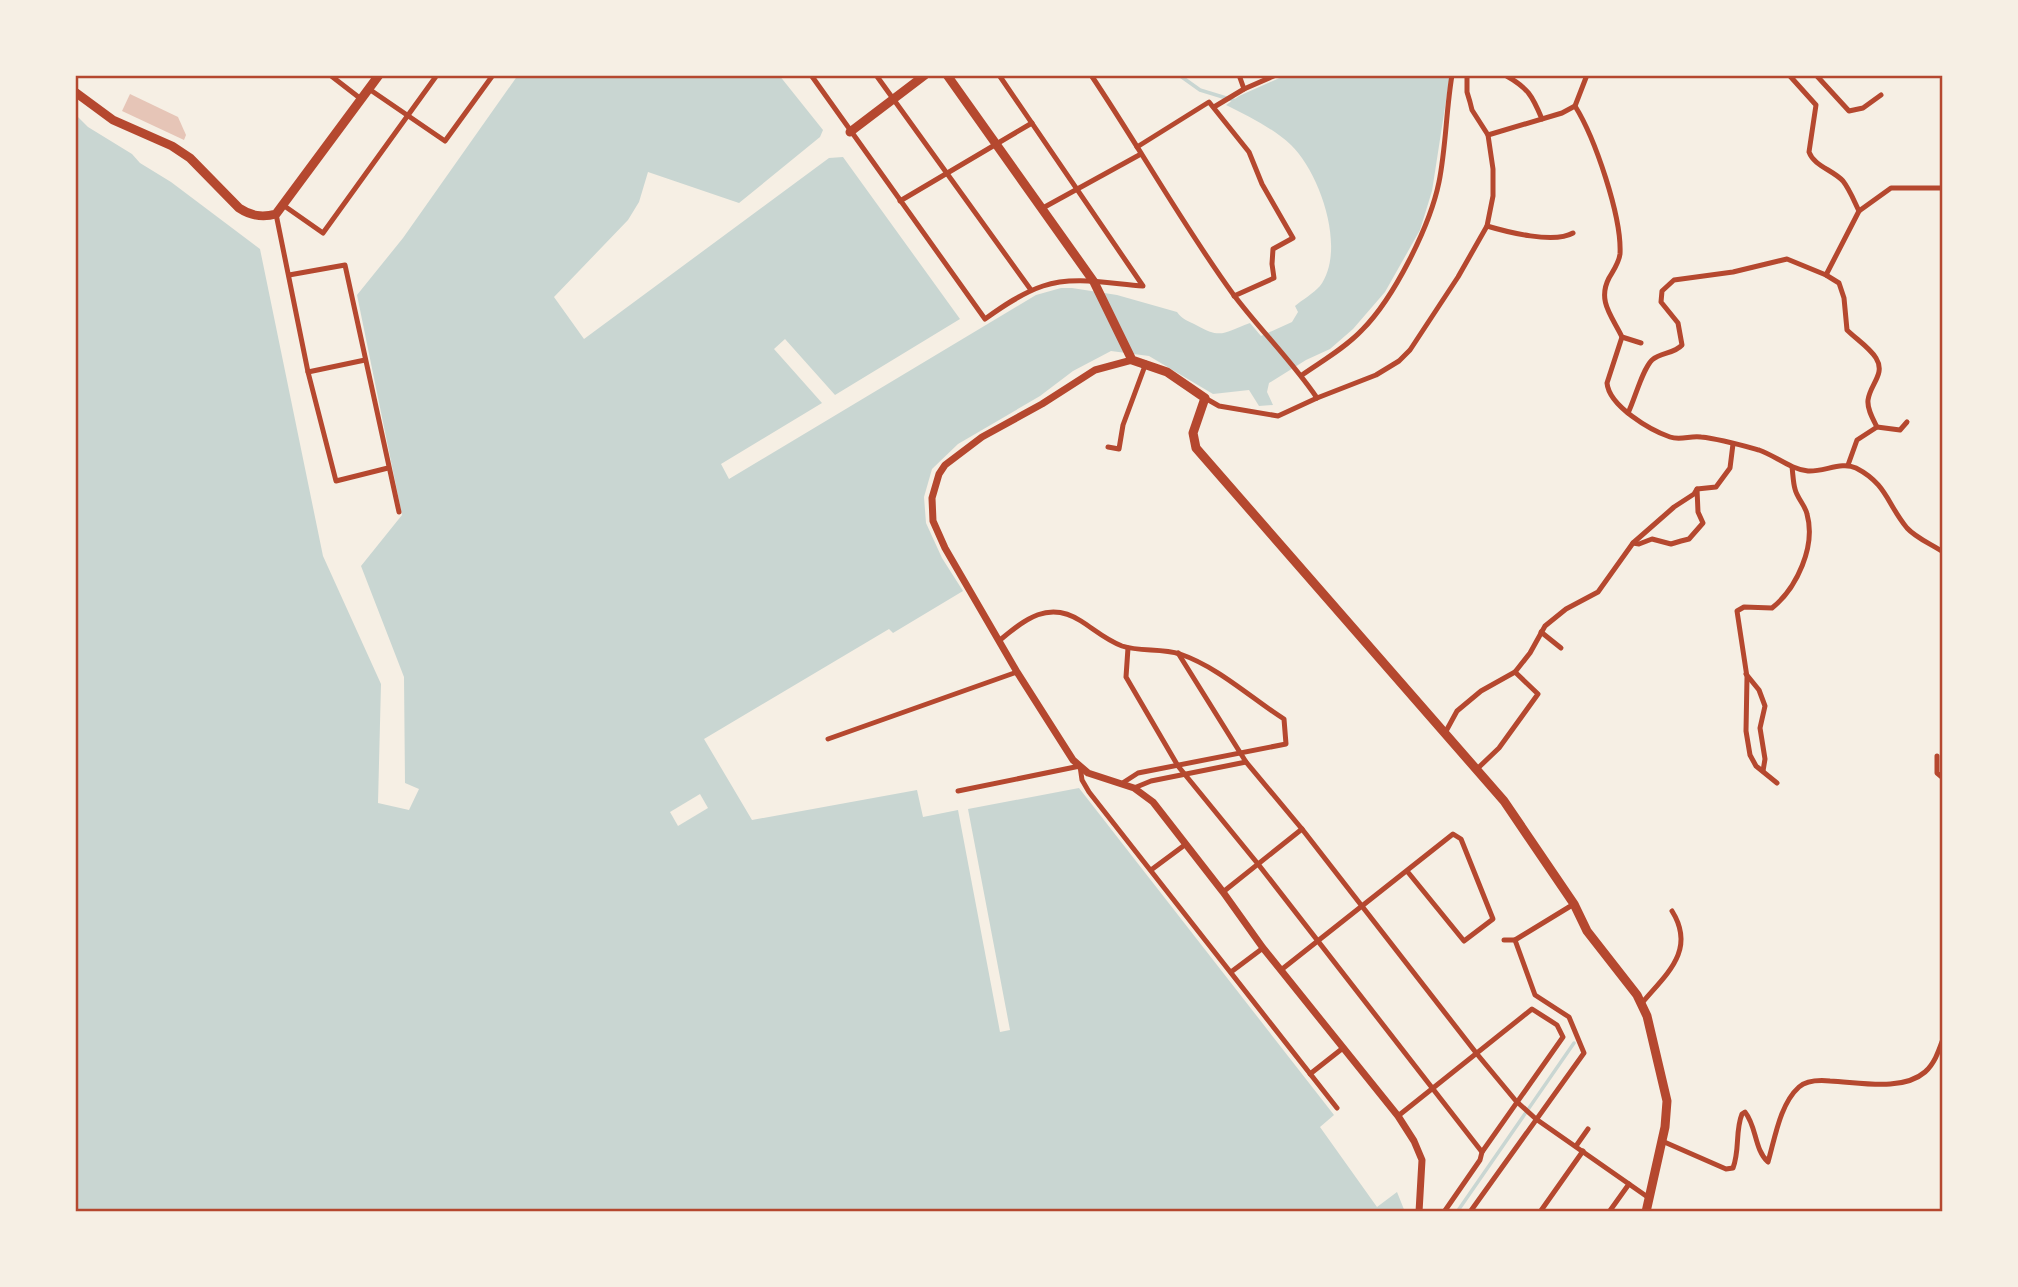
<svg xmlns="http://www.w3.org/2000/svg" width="2018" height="1287" viewBox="0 0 2018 1287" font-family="Montserrat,sans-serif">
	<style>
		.water { fill: #c9d6d2 }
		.pier { fill: #f6efe4 }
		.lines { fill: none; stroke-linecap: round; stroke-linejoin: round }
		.stream { stroke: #c9d6d2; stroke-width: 3.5 }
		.building { fill: #e6c5b7 }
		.minor { stroke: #b5482f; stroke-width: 5 }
		.tertiary { stroke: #b5482f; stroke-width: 7 }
		.primary { stroke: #b5482f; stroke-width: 9 }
		.trunk { stroke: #b5482f; stroke-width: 9 }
		.neatline { fill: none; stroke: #b5482f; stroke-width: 2.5 }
	</style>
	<rect width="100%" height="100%" fill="#f6efe4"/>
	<path class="water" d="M 518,75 L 779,75 L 823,130 L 820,137 L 739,203 L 648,172 L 639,202 L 628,220 L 554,297 L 584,339 L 829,158 L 843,157 L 960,319 L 835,395 L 785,339 L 774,349 L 822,403 L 721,464 L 729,479 L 1036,295 L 1061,288 L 1072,288 L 1117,295 L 1177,312 C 1182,319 1188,321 1196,325 C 1222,340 1224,332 1250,323 L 1261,336 L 1292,322 L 1298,312 L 1295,306 C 1302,300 1314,293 1320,286 C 1347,250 1320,173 1291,145 C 1273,128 1248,116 1226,105 L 1239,96 L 1286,75 L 1450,75 L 1432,191 L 1420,230 L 1385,292 L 1353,329 L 1330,349 L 1306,360 L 1269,383 L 1267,392 L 1273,405 L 1259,406 L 1249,390 L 1213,394 L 1149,356 L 1111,351 L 1073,371 L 1040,396 L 958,444 L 932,469 L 924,497 L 926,523 L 942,558 L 963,591 L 893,633 L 889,629 L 704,739 L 752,820 L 917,790 L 923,817 L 958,810 L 1000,1032 L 1010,1030 L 968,809 L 1079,788 L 1334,1115 L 1320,1127 L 1377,1207 L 1397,1192 L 1405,1212 L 75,1212 L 75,114 L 88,127 L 132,154 L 140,163 L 171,182 L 260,249 L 323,556 L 381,684 L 378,803 L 409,810 L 419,789 L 405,783 L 404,677 L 361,566 L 402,515 L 357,295 L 403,238 Z"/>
	<path class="pier" d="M 700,794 L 708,808 L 678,826 L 670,812 Z"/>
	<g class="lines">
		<g class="stream">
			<path d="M 1179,75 L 1200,90 L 1236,101"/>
			<path d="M 1457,1212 L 1574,1043"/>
		</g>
	</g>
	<path class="building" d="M 130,94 L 178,117 L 186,135 L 184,140 L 122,111 Z"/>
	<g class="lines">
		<g class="minor">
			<path d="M 330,75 L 361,99"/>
			<path d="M 811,75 L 985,319 C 1003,306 1022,293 1043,286 C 1074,275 1112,284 1143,286 L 999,75"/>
			<path d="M 876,75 L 1031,290"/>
			<path d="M 1091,75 C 1140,148 1182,224 1233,294 C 1260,330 1292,361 1317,398"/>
			<path d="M 1239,75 L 1244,89"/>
			<path d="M 1505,75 C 1528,88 1532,95 1542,119"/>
			<path d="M 1789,75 L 1816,105 L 1809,152 C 1814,166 1833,170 1843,181 C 1850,190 1854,201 1859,211 L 1826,275"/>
			<path d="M 1816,75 L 1849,111 L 1863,108 L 1881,95"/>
			<path d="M 369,89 L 445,141 L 493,75"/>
			<path d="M 1575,106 L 1587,75"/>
			<path d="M 1214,107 L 1244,89 L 1276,75"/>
			<path d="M 1488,135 L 1562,113 L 1575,106 C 1595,138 1622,217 1620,254 C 1619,263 1613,271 1609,278 C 1597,301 1612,316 1622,337 L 1641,343"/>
			<path d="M 1137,147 L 1209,102 L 1249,152 L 1262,184 L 1293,238 L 1273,249 L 1272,264 L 1274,278 L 1234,296"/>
			<path d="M 900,201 L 1032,123"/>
			<path d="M 283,205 L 323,233 L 437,75"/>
			<path d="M 1041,209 L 1141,154"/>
			<path d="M 1859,211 L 1891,188 L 1943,188"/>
			<path d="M 276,214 L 308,372 L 336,481 L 388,468"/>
			<path d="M 1487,226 C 1507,232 1554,244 1573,233"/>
			<path d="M 289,275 L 345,265 L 399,512"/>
			<path d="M 1622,337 L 1607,383 C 1609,406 1650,430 1670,437 C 1681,441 1691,435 1701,437 C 1720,439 1741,445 1759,450 C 1776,456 1790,469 1808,471 C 1824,472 1842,461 1856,468 C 1887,484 1887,504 1907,528 C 1916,538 1931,544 1943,552"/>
			<path d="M 308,372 L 365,360"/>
			<path d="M 1302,375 C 1322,361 1345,348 1362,330 C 1394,298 1430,226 1439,182 C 1446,147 1446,111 1452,75"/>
			<path d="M 1205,398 L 1219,406 L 1278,416 L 1317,398 L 1376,375 L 1399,361 L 1410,350 L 1458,277 L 1487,226 L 1493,196 L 1493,169 L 1488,135 L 1472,110 L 1470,102 L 1467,92 L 1467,75"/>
			<path d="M 1628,413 C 1635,399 1642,370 1652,360 C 1661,352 1674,354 1682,345 L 1678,323 L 1661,302 L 1662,291 L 1674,280 L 1733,272 L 1787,259 L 1826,275 L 1839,283 L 1844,298 L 1847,330 C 1856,339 1869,347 1876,358 C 1886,374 1870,384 1868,400 C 1867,409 1873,419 1877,427 L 1857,440 L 1848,465"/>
			<path d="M 1877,427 L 1900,430 L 1907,422"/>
			<path d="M 1108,447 L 1119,449 L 1123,425 L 1146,363"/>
			<path d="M 1633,543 L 1639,544 L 1652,539 L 1671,544 L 1681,541 L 1689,539 L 1703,523 L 1698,512 L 1697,489"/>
			<path d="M 1541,632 L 1561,648"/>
			<path d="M 1000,640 C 1025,619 1049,600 1081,621 C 1095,630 1106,640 1122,646 C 1140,652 1161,648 1180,654 C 1218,667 1251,698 1284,719 L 1286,744 L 1138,773 L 1121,784"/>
			<path d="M 1128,648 L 1126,677 L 1178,766 L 1258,864 L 1482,1152"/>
			<path d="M 1178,653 L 1246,762 L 1302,829 L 1477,1054 L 1516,1101 L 1536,1119 L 1649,1198"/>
			<path d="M 1746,674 L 1759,690 L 1765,706 L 1760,728 L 1765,759 L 1763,771"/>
			<path d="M 1445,733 L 1457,711 L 1481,691 L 1515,672 L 1530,653 L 1545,626 L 1566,609 L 1598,592 L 1633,543 L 1674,507 L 1694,494 L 1697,489 L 1716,487 L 1730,468 L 1733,444"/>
			<path d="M 828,739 L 1017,672"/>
			<path d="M 1937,756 L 1937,773 L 1943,778"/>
			<path d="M 1477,769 L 1499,748 L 1538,694 L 1515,672"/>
			<path d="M 1777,783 L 1756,766 L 1750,755 L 1746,731 L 1747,677 L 1737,611 L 1744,607 L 1772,608 C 1797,588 1816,546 1807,514 C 1805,505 1797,498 1795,489 C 1793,482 1793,474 1792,467"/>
			<path d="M 1134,788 L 1151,781 L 1246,762"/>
			<path d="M 958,791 L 1080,766 L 1082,780 L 1089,792 L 1337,1108"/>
			<path d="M 1151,870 L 1186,844"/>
			<path d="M 1223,892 L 1302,829"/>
			<path d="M 1504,940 L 1515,940"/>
			<path d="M 1281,970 L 1453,834 L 1461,839 L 1493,919 L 1464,941 L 1407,871"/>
			<path d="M 1231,972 L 1263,948"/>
			<path d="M 1642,1003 C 1665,975 1697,951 1672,911"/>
			<path d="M 1310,1074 L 1343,1048"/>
			<path d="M 1398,1116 L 1532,1009 L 1557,1025 L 1563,1037 L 1482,1152 L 1480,1160 L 1444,1212"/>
			<path d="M 1662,1141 L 1726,1169 L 1733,1168 C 1740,1150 1735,1131 1742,1114 L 1745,1112 C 1757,1127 1754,1149 1768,1162 C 1775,1138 1780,1104 1799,1087 C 1807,1080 1819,1080 1830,1081 C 1858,1082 1902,1092 1925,1072 C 1935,1063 1939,1050 1943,1039"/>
			<path d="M 1576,1146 L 1588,1129"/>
			<path d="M 1470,1212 L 1584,1053 L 1569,1017 L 1535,995 L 1515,940 L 1574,904"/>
			<path d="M 1540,1212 L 1583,1151"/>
			<path d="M 1609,1212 L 1629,1184"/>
		</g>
		<path class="tertiary" d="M 1132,360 L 1095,370 L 1042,404 L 982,437 L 945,465 L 939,474 L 932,498 L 933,521 L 945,548 L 1017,672 L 1073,760 L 1088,773 L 1134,788 L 1153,802 L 1223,892 L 1263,948 L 1398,1116 L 1414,1141 L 1422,1160 L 1419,1212"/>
		<g class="primary">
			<path d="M 947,75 L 1094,282 L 1132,360 L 1167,372 L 1205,398 L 1193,433 L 1196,448 L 1504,801 L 1574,904 L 1587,931 L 1637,995 L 1647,1016 L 1667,1101 L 1665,1127 L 1646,1212"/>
			<path d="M 75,92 L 113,120 L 172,146 L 190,158 L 239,208 C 251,216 262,218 276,214 L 379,75"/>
		</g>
		<path class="trunk" d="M 850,132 L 925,75"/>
	</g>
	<rect width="2018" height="1287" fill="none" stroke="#f6efe4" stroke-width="154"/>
	<rect x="77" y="77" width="1864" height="1133" class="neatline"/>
</svg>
